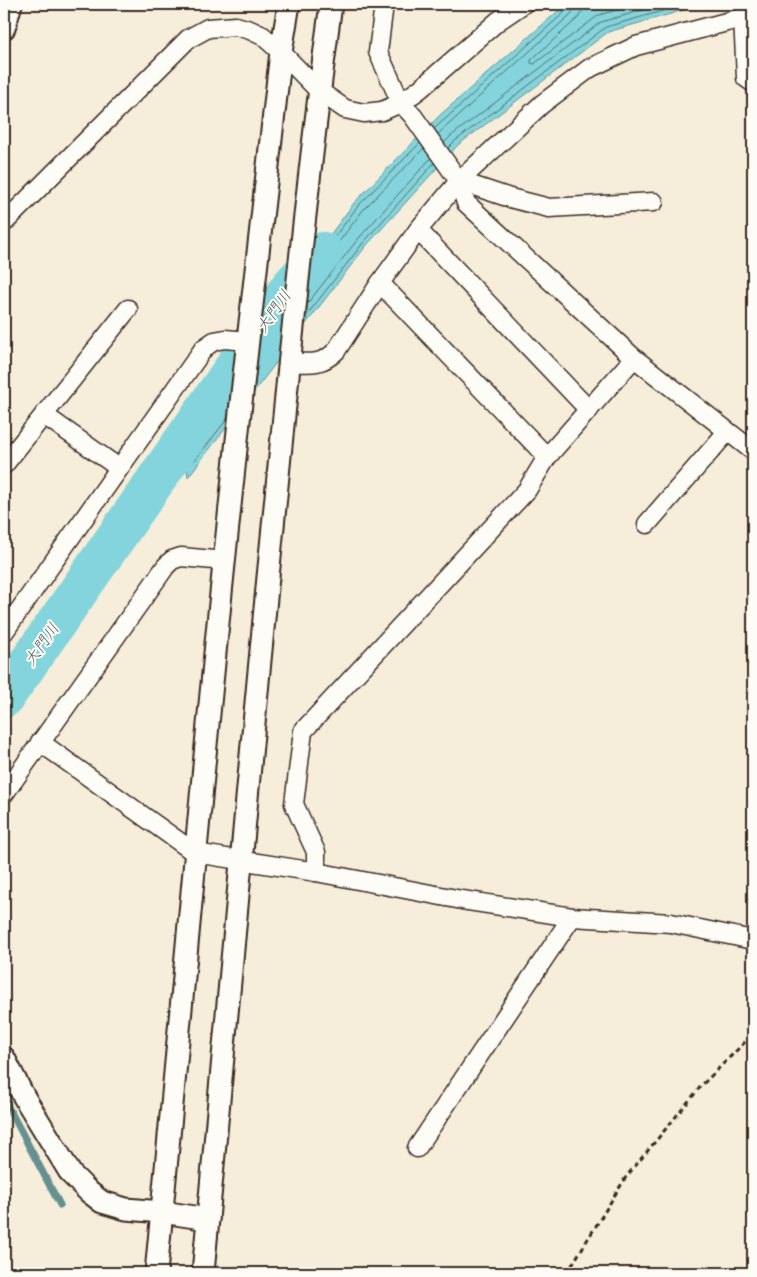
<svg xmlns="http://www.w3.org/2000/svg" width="757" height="1277" viewBox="0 0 757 1277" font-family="'Shantell Sans','Klee One',sans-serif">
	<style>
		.water { fill: #83d4dc; stroke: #669090 }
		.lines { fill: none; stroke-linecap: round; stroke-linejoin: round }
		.shore { stroke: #586e6a; stroke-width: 1 }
		.stream { stroke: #669090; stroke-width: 7 }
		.river { stroke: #83d4dc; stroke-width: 40 }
		.minor-casing { stroke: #3b2a1e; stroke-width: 21 }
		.tertiary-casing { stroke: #3b2a1e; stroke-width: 25 }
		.path { stroke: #3b2a1e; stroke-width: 3; stroke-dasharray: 5 4; stroke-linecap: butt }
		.minor { stroke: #fdfcf7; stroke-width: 18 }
		.tertiary { stroke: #fdfcf7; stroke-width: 21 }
		.labels { text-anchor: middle; stroke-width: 4; stroke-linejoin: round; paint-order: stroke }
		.water-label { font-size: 16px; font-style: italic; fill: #515d57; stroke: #fdfcf7 }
	</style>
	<rect width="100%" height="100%" fill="#f6eedb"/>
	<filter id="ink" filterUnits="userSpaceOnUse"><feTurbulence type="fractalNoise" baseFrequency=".02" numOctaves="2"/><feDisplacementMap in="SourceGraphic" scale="10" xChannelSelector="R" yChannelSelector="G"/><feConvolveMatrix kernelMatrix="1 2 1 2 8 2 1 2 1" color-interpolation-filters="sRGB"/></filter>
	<g filter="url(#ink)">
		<path class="water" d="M 566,4 L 705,4 L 608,32 L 458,145 L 366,246 L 188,477 L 182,431 L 354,203 L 439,116 Z"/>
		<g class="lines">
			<g class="shore">
				<path d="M 582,4 L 582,11 L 578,18 L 531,60 L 531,63 L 534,64 L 599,15 L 637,4"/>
				<path d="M 434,129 L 567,10 L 569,4"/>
				<path d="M 438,134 L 571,14 L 574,9 L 575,4"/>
				<path d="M 444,143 L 451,136 L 601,22 L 664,4"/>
				<path d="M 448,148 L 455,141 L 606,27 L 687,4"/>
				<path d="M 311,268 L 358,206 L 420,143"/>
				<path d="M 310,280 L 363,210 L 424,148"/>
				<path d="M 307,304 L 358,239 L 431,158"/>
				<path d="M 306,316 L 363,243 L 434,163"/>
				<path d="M 229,406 L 199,444 L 196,444 L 194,434 L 231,385"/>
				<path d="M 228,418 L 195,460 L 192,460 L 188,432 L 232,373"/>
			</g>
			<path class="stream" d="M 4,1099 L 60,1205"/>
			<path class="river" d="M 4,698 L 291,286 L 323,252"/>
			<defs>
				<g id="minor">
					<path d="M 384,4 L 378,52 L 401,103 L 413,116 L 459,181 L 466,203 L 634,358 L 753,451"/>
					<path d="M 743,17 L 746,78 L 753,83"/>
					<path d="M 459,181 L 510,198 L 549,208 L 654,202"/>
					<path d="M 4,223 L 188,39 L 208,28 L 236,26 L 250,30 L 263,36 L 281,52 L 319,91 L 345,109 L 364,113 L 382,111 L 401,103 L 420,89 L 498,21 L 523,4"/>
					<path d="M 418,230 L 589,410"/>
					<path d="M 380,283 L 547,457"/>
					<path d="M 289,362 C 309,363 321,366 336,351 L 380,283 L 418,230 L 459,181 L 542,104 L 590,68 L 636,46 L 753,15"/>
					<path d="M 44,415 L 119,468"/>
					<path d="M 4,465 L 128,309"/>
					<path d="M 647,524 L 727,432"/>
					<path d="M 4,632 L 204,348 L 214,341 L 225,339 L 248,341"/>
					<path d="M 40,742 L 195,853 L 316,872 L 462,900 L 572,917 L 671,923 L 753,940"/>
					<path d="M 4,794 L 166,566 L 172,560 L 181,557 L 225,561"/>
					<path d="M 316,872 L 316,852 L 294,804 L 303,731 L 527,490 L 547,457 L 634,358"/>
					<path d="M 417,1148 L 572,917"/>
				</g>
				<g id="tertiary">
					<path d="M 4,28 L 11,4"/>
					<path d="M 4,1058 L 24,1097 L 71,1174 L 89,1192 L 102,1202 L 126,1209 L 162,1212 L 208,1219"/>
					<path d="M 156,1273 C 186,962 213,650 248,340 C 259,244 270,148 281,52 L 289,4"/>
					<path d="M 203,1273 C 223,1041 246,809 268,577 C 287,386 305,194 331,4"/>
				</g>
			</defs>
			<use href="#minor" class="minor-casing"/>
			<use href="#tertiary" class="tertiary-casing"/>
			<path class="path" d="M 567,1273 L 626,1177 L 702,1085 L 753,1034"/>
			<use href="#minor" class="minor"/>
			<use href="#tertiary" class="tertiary"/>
		</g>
	</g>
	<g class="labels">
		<g class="water-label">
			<text transform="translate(273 311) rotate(-55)" y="6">大門川</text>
			<text transform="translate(41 644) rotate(-55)" y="6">大門川</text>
		</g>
	</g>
	<rect width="757" height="1277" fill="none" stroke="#fdfcf7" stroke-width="20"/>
	<rect x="10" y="10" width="737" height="1257" fill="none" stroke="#3b2a1e" stroke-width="2" filter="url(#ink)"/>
</svg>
